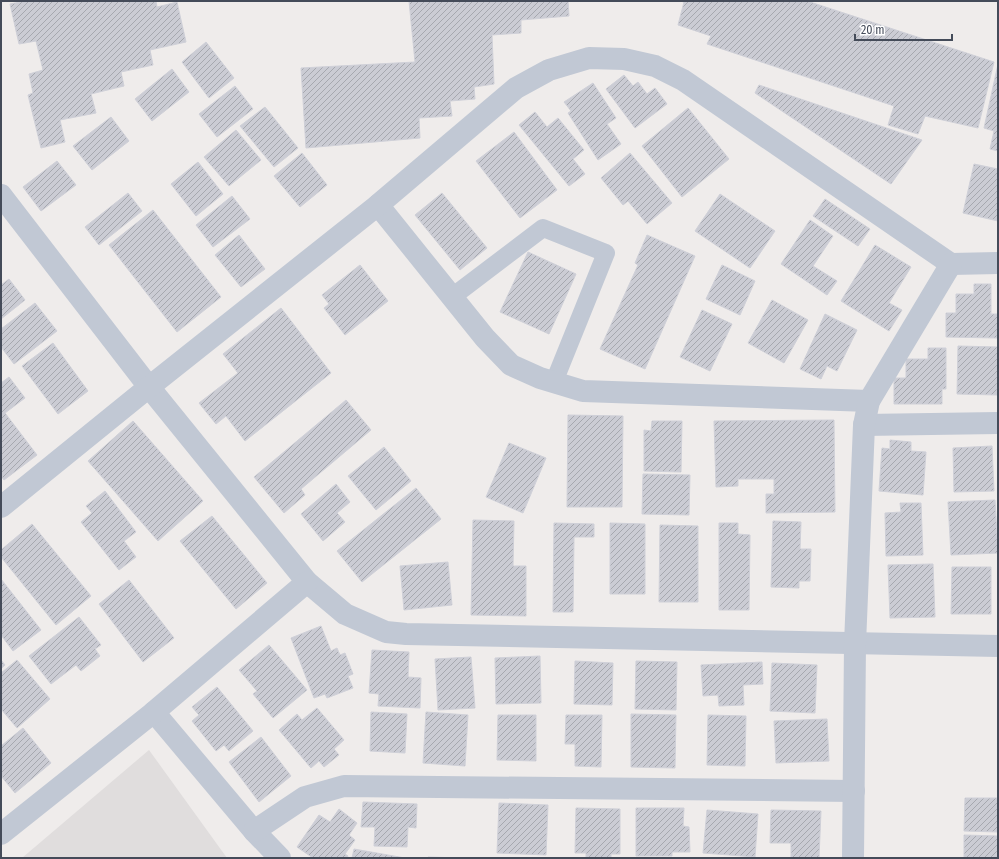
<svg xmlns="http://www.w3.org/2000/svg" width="999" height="859" viewBox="0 0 999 859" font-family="'Fira Sans Condensed',sans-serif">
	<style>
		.education { fill: #e0dddd }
		.building { fill: url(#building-hatch); stroke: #cfd0d8 }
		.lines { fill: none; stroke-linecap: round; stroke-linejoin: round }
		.service { stroke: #c1c8d4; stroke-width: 18 }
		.minor { stroke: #c1c8d4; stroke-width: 22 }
	</style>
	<defs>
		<pattern id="building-hatch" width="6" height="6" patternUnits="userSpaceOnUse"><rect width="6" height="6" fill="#cbccd4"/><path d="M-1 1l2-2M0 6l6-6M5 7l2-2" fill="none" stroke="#a6a8af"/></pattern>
	</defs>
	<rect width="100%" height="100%" fill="#efeceb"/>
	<path class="education" d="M 149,750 L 227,858 L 22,858 Z"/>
	<g class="building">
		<path d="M 25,1 L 156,1 L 157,7 L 177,2 L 186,42 L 150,50 L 153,65 L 121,72 L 124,86 L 91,94 L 96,113 L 60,120 L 65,142 L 41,148 L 28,95 L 33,93 L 29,74 L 43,70 L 36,41 L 19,44 L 10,4 Z"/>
		<path d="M 409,1 L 568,1 L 569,16 L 521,20 L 521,33 L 492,35 L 494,84 L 474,87 L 475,99 L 450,101 L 452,116 L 419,118 L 420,138 L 306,148 L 301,68 L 415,62 Z"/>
		<path d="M 680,1 L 807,1 L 994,62 L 978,128 L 925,116 L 918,134 L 888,125 L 894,106 L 707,44 L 711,36 L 678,25 L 684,2 Z"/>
		<path d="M 206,42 L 234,78 L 209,98 L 182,62 Z"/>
		<path d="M 998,64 L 998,151 L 990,149 L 994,131 L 984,128 Z"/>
		<path d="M 172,69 L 189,92 L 152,121 L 135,99 Z"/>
		<path d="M 624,75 L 633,86 L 638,82 L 647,94 L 655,88 L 667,104 L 635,128 L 606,89 Z"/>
		<path d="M 593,83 L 616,118 L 607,124 L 621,144 L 598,160 L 568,113 L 571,111 L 564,102 Z"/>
		<path d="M 759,85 L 922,140 L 891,184 L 755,93 Z"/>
		<path d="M 235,86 L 253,109 L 217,137 L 199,114 Z"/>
		<path d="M 265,107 L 298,148 L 274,167 L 240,126 Z"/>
		<path d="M 688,108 L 729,159 L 682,197 L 642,146 Z"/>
		<path d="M 535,112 L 547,127 L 558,118 L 584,150 L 573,159 L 585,174 L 569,186 L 519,125 Z"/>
		<path d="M 111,117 L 129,141 L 92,170 L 73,146 Z"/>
		<path d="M 236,130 L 261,160 L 229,186 L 204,157 Z"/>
		<path d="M 514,132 L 557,190 L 520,218 L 476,161 Z"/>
		<path d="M 302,153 L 327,185 L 300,207 L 274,176 Z"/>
		<path d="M 630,153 L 672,203 L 647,224 L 628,201 L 623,205 L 601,178 Z"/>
		<path d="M 57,161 L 76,185 L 41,211 L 23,187 Z"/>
		<path d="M 198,162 L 223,194 L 196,216 L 171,184 Z"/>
		<path d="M 974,164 L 998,169 L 998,221 L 963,213 Z"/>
		<path d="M 128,193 L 142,211 L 99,245 L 85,227 Z"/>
		<path d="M 442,193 L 487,248 L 460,270 L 415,215 Z"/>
		<path d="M 720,194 L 775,231 L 750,268 L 695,231 Z"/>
		<path d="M 232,196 L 250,219 L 213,247 L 196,225 Z"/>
		<path d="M 825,199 L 870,229 L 858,246 L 813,216 Z"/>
		<path d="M 153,210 L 221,297 L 177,332 L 109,245 Z"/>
		<path d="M 810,220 L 833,236 L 813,266 L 837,281 L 827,295 L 781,264 Z"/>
		<path d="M 239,235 L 265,269 L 241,287 L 215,255 Z"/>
		<path d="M 647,235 L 695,256 L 645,369 L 600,349 L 638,265 L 635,263 Z"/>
		<path d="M 875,245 L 911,267 L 889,303 L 902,310 L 889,331 L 841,301 Z"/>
		<path d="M 528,252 L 576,274 L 549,334 L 500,312 Z"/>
		<path d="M 360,265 L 388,301 L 345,335 L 324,308 L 329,304 L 322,295 Z"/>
		<path d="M 722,265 L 755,281 L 740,315 L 706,299 Z"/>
		<path d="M 9,279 L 25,300 L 1,319 L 1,285 Z"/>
		<path d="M 974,284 L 991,284 L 991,314 L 998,314 L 997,338 L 946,337 L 946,313 L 956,313 L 956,294 L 974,294 Z"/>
		<path d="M 772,300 L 808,320 L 784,363 L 748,343 Z"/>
		<path d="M 35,303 L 57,331 L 14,364 L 1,347 L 1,329 Z"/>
		<path d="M 281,308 L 331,373 L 245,441 L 226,416 L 216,424 L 199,403 L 238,373 L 223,354 Z"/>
		<path d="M 702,310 L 732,324 L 710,371 L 680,357 Z"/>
		<path d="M 825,314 L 857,330 L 837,371 L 827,366 L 821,379 L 800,369 Z"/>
		<path d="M 53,343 L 88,391 L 58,414 L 22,366 Z"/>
		<path d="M 958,346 L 998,347 L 997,395 L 957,394 Z"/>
		<path d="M 928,348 L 946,348 L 946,389 L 942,389 L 942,404 L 894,404 L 894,378 L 906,378 L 906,359 L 928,359 Z"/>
		<path d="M 9,377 L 25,398 L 5,413 L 37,455 L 4,480 L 1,476 L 1,383 Z"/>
		<path d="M 346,400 L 371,430 L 301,489 L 305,495 L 284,513 L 254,477 Z"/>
		<path d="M 568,415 L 623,416 L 622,507 L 567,507 Z"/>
		<path d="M 834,420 L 835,512 L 766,513 L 766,494 L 774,494 L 774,479 L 738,479 L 738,486 L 716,487 L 714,421 Z"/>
		<path d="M 133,421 L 203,501 L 158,541 L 88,461 Z"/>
		<path d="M 652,421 L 682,421 L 681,472 L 644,471 L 644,430 L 651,431 Z"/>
		<path d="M 890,440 L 911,442 L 911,451 L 926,452 L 923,495 L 879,491 L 882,448 L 890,449 Z"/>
		<path d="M 509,443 L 546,458 L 523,513 L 486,497 Z"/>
		<path d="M 992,446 L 994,491 L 954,492 L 953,448 Z"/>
		<path d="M 384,447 L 411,481 L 376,510 L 348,476 Z"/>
		<path d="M 643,474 L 690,475 L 689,515 L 642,514 Z"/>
		<path d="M 336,484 L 350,502 L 337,513 L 345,522 L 323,541 L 301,514 Z"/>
		<path d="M 416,488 L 441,519 L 362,582 L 337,551 Z"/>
		<path d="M 105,491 L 136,532 L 124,541 L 136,557 L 119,570 L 81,522 L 92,513 L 86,506 Z"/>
		<path d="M 995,500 L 998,553 L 951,555 L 948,502 Z"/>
		<path d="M 900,503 L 921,503 L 923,555 L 886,556 L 885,513 L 901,512 Z"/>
		<path d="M 212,516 L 267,583 L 236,609 L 180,541 Z"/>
		<path d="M 473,520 L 514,521 L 513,566 L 526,566 L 526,616 L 471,615 Z"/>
		<path d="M 773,521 L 801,522 L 800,549 L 811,549 L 810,581 L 799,581 L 799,588 L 771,587 Z"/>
		<path d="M 554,523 L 594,524 L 594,537 L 574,537 L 573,612 L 553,612 Z"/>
		<path d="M 610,523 L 645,524 L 645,594 L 610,594 Z"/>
		<path d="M 719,523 L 738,523 L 738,534 L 750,535 L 749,610 L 719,610 Z"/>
		<path d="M 32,524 L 91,596 L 56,625 L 1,557 L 1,550 Z"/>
		<path d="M 660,525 L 698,526 L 698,602 L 659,602 Z"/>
		<path d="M 448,562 L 452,605 L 404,610 L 400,566 Z"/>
		<path d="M 933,564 L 935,617 L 890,618 L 888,565 Z"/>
		<path d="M 952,567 L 991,567 L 991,614 L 951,614 Z"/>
		<path d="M 1,579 L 41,630 L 13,651 L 1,635 Z"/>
		<path d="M 129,580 L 174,638 L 143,662 L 99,604 Z"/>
		<path d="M 79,617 L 101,645 L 95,649 L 100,656 L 81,671 L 76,665 L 51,684 L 29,656 Z"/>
		<path d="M 321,626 L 331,651 L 337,648 L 340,655 L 345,653 L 353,674 L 348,676 L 353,688 L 327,698 L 325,694 L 314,698 L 291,638 Z"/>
		<path d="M 269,645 L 307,690 L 273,718 L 253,694 L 257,691 L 239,670 Z"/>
		<path d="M 372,650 L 409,652 L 408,677 L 421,678 L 420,708 L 378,706 L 379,694 L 369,693 Z"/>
		<path d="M 540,656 L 541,703 L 496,704 L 495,658 Z"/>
		<path d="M 471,657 L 475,708 L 438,710 L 435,659 Z"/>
		<path d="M 1,660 L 5,665 L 1,669 Z"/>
		<path d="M 17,660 L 50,699 L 17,728 L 1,709 L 1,673 Z"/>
		<path d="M 575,661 L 613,663 L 612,705 L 574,704 Z"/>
		<path d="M 636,661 L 677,662 L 676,710 L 635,709 Z"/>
		<path d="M 762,662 L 763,684 L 743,685 L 744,705 L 719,706 L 718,695 L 703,696 L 701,665 Z"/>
		<path d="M 772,663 L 817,665 L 815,713 L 770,711 Z"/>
		<path d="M 217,687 L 253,731 L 229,751 L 224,745 L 216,751 L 192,721 L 199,715 L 192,707 Z"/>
		<path d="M 317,708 L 344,740 L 334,749 L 339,755 L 324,767 L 319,761 L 311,768 L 279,730 L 297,714 L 302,720 Z"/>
		<path d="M 371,712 L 407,714 L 405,753 L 370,751 Z"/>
		<path d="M 426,712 L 468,715 L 465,766 L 423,763 Z"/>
		<path d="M 631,714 L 676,715 L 675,768 L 631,767 Z"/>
		<path d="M 498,715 L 536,715 L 536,761 L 497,760 Z"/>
		<path d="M 566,715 L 602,715 L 601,767 L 575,766 L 575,744 L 565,744 Z"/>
		<path d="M 708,715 L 746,716 L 745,766 L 707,765 Z"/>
		<path d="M 827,719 L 829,761 L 776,763 L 774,721 Z"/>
		<path d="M 23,728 L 51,763 L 15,793 L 1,776 L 1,746 Z"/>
		<path d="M 261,737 L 291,776 L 259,802 L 229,762 Z"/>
		<path d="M 965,798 L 998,798 L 998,832 L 964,831 Z"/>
		<path d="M 363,802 L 417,804 L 416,828 L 408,827 L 407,847 L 374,846 L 375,827 L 361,827 Z"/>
		<path d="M 499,803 L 548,805 L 546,855 L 497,853 Z"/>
		<path d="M 576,808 L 620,809 L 620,854 L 611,854 L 611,858 L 586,858 L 586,853 L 575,853 Z"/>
		<path d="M 636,808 L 684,808 L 683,826 L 689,827 L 690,852 L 672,852 L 672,856 L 636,856 Z"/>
		<path d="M 339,809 L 357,823 L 349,835 L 355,840 L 345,854 L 348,856 L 347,858 L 313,858 L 297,847 L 319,815 L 330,822 Z"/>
		<path d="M 707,810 L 758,814 L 755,857 L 703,853 Z"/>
		<path d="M 771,810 L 821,811 L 819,858 L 791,858 L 791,843 L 770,843 Z"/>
		<path d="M 964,835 L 998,836 L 997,858 L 964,858 Z"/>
		<path d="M 354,849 L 405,858 L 352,858 Z"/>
		<path d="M 428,857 L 460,858 L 428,858 Z"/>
	</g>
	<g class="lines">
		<path class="service" d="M 452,297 L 543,228 L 606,253 L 554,382"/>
		<g class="minor">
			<path d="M 1,195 L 149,387 L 307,582 L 345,614 L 386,632 L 406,634 L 998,646"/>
			<path d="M 378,205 L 485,338 L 511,365 L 540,378 L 583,391 L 869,401"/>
			<path d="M 864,425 L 998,423"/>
			<path d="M 1,507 L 149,387 L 378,205 L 516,88 L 549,70 L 589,58 L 624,59 L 655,66 L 683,80 L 951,264 L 998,263"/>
			<path d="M 154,712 L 254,831 L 280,858"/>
			<path d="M 254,831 L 305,797 L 344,786 L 854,791"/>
			<path d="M 1,834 L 154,712 L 307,582"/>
			<path d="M 853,858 L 855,644 L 864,425 L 869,401 L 951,264"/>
		</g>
	</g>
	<rect width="999" height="859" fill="none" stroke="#444b59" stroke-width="4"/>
	<path d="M855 34v6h97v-6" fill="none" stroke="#444b59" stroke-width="2"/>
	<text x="861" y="34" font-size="12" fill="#444b59" stroke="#ffffff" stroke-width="3" paint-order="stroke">20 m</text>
</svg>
